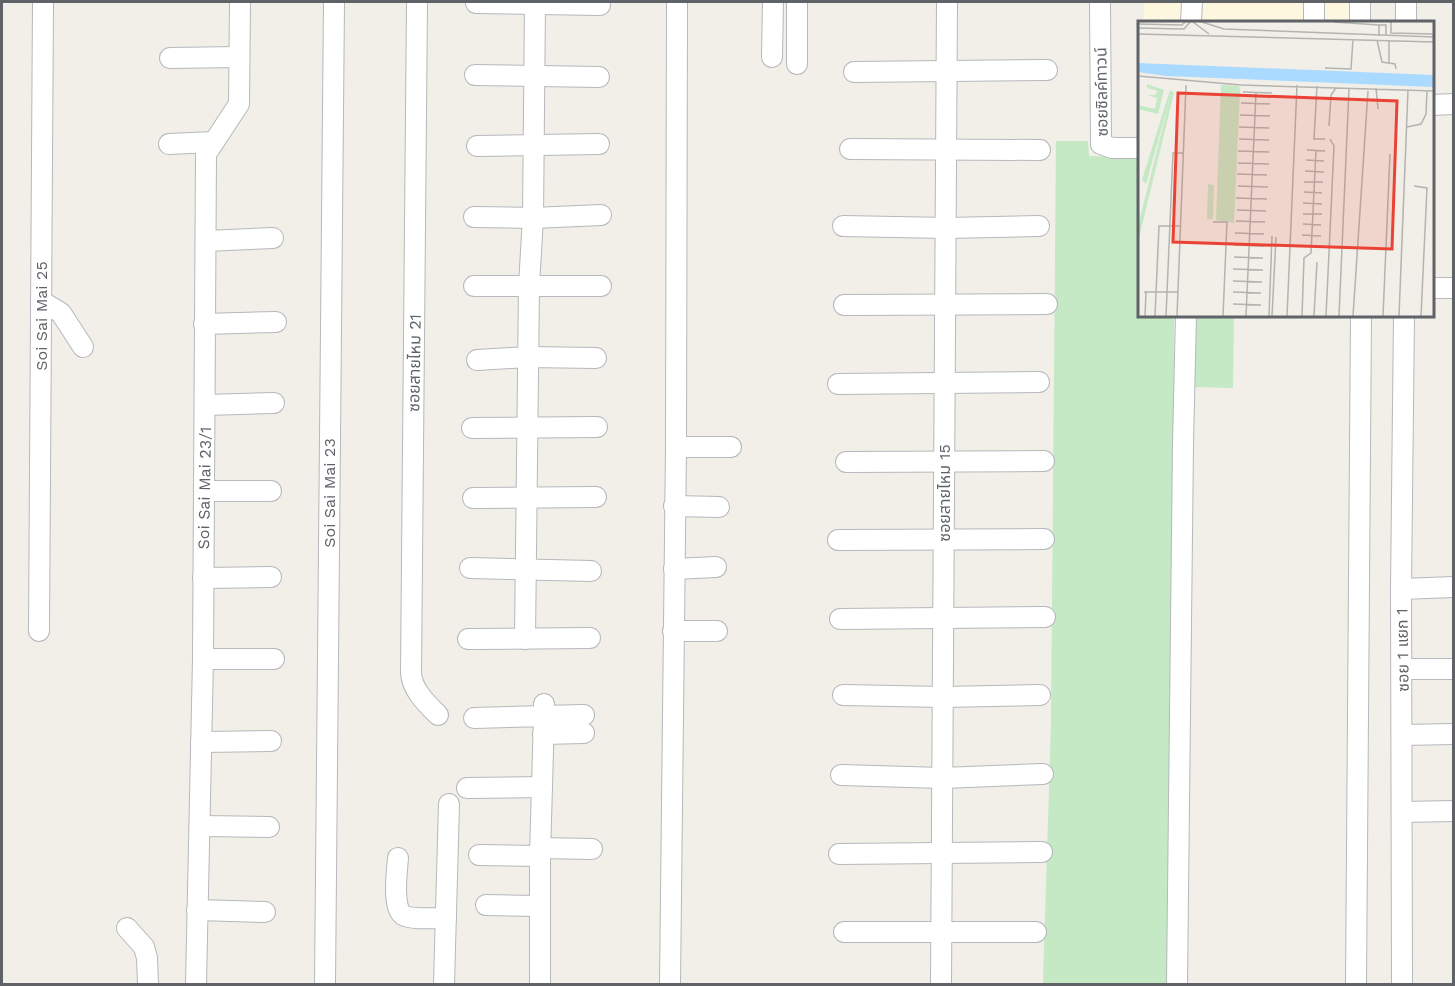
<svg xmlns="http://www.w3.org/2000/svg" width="1455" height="986" viewBox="0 0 1455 986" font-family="'Work Sans','Noto Sans Thai',sans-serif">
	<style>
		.commercial { fill: #fef7e0 }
		.green { fill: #c5e8c5 }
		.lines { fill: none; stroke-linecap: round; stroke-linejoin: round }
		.minor-casing { stroke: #b5b8bc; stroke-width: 22 }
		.minor { stroke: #fff; stroke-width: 20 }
		.labels { text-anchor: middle; stroke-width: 4.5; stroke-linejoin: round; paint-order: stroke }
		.street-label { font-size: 16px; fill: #5f6368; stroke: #fff }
		.inset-road { fill: none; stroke: #b3b3b1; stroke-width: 1.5 }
		.view { fill: #ea4335; fill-opacity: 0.15; stroke: #ea4335; stroke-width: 3 }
		.inset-edge { fill: none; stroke: #5f6368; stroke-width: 3 }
	</style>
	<rect width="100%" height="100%" fill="#f1efe8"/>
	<rect class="commercial" x="1144" y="2" width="222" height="20"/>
	<g class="green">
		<path d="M 1056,141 L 1088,141 L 1089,156 L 1140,157 L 1140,315 L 1174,315 L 1172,984 L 1043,984 L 1051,723 Z"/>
		<path d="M 1195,315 L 1234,315 L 1233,388 L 1194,387 Z"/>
	</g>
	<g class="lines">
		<defs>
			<g id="minor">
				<path d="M 417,2 L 411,673 C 412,690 427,704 438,715"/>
				<path d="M 1100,2 L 1101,144 L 1112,148 L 1140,148"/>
				<path d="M 1360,2 L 1360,22"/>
				<path d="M 476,3 L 600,5"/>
				<path d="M 1191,22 L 1192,2"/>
				<path d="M 1314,22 L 1314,2"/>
				<path d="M 1406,22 L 1406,2"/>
				<path d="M 772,57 L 773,2"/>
				<path d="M 170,58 L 239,57"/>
				<path d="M 797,64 L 797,2"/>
				<path d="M 854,72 L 1047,70"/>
				<path d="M 475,75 L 599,77"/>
				<path d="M 1432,105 L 1454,104"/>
				<path d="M 169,144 L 214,142"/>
				<path d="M 477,146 L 599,144"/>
				<path d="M 850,149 L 1040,150"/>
				<path d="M 474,217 L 533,218 L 601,215"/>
				<path d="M 843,226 L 946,228 L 1039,226"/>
				<path d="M 206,241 L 273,238"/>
				<path d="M 474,286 L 601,286"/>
				<path d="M 1432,288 L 1454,288"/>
				<path d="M 41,301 L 61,313 L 83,347"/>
				<path d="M 844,305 L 1047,304"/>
				<path d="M 204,324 L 276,322"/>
				<path d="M 477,360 L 528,357 L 596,358"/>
				<path d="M 838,384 L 1039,382"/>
				<path d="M 205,405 L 274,403"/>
				<path d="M 472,428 L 597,427"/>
				<path d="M 676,447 L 731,447"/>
				<path d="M 846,462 L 1044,461"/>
				<path d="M 204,491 L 271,491"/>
				<path d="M 473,498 L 596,497"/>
				<path d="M 674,506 L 719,507"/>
				<path d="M 838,540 L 1044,539"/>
				<path d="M 470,568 L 591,571"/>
				<path d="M 674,569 L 716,567"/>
				<path d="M 203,578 L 271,577"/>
				<path d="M 1401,589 L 1454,587"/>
				<path d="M 840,619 L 1045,617"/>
				<path d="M 39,631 L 43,2"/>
				<path d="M 673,631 L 717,631"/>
				<path d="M 468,639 L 590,638"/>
				<path d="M 525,639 L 529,285 L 533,218 L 535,2"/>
				<path d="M 203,659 L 274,659"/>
				<path d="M 1403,669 L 1454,669"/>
				<path d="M 843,695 L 943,697 L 1040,695"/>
				<path d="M 544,704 L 544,716 L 584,715"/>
				<path d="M 474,718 L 544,716 L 540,856 L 540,984"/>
				<path d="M 543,734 L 584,733"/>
				<path d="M 1402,735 L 1454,734"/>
				<path d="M 201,742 L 271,741"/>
				<path d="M 841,775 L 942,778 L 1043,774"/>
				<path d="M 467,788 L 542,787"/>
				<path d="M 1402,812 L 1454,811"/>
				<path d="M 200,826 L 269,827"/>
				<path d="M 540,848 L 592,849"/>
				<path d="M 839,854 L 1042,852"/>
				<path d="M 479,855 L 540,856"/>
				<path d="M 398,858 C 397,870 392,908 403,915 C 411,920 436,918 446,918"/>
				<path d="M 486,905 L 539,906"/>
				<path d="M 197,910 L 265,912"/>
				<path d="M 127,928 L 144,947 L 147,958 L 148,984"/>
				<path d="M 844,932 L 1036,932"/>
				<path d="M 196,984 L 203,659 L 206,154 L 239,104 L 240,2"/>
				<path d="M 325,984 L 334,2"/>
				<path d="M 444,984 L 449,804"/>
				<path d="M 670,984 L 676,447 L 677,2"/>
				<path d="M 941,984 L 947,2"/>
				<path d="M 1177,984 L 1183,444 L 1186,315"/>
				<path d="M 1356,984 L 1361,315"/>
				<path d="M 1402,984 L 1401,589 L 1404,315"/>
			</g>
		</defs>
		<use href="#minor" class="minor-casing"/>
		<use href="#minor" class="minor"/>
	</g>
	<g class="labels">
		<g class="street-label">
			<text transform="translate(1101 92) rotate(-91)" y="6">ซอยซิลค์ทาวน์</text>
			<text transform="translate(41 316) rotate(-90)" y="6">Soi Sai Mai 25</text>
			<text transform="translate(414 363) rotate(-89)" y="6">ซอยสายไหม 21</text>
			<text transform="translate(204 488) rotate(-89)" y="6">Soi Sai Mai 23/1</text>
			<text transform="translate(329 493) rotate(-90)" y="6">Soi Sai Mai 23</text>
			<text transform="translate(944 493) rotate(-90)" y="6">ซอยสายไหม 15</text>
			<text transform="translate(1402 650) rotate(-91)" y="6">ซอย 1 แยก 1</text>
		</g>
	</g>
	<g transform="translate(1138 21)">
		<rect width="296" height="296" fill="#f1efe8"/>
		<path d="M 9,63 L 26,69 L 20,93 L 0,88 L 0,84 L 17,88 L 19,77 L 9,74 L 17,74 L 20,70 L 9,67 ZM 83,64 L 101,65 L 102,70 L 96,202 L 78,199 ZM 32,69 L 36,72 L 0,221 L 0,205 L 33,73 L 8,163 L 4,159 ZM 70,163 L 76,164 L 75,198 L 69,198 Z" fill="#c5e8c5"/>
		<path d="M 0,42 L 295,54 L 295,66 L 28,55 L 0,51 Z" fill="#aadaff"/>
		<path class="inset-road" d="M 55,1 L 71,13M 64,1 L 86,8 L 296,16M 196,1 L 241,4M 253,1 L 253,12 L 296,13M 0,3 L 44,4 L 47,1M 0,7 L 46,8 L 52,1M 0,13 L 296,21M 241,15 L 241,4 L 248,4 L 248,15M 239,19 L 244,41 L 257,43 L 258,48M 251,19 L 251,42M 187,47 L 213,48 L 215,18M 0,55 L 103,64 L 296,70M 179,65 L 176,118 L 187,118M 238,67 L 240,88M 105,71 L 134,72M 103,82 L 132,83M 102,94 L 132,95M 191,105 L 193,74 L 198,67M 101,106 L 131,107M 269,106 L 283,103 L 288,93 L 289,70M 101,118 L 131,119M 169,129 L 187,130M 100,130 L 131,131M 168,139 L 186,140M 100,142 L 131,143M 167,150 L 186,151M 99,153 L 129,154M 166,161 L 185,161M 100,165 L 130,166M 276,165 L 289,167 L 283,295M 166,171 L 184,172M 98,177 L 129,178M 165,182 L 184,183M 99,189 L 128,190M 165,193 L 184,193M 98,200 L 127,201M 75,201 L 89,201 L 85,295M 165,203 L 183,204M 97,212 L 126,213M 164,214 L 183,215M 96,224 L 126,225M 96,236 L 125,237M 95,248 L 125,249M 95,260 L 124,261M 6,271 L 40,271M 95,271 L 123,272M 95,283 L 123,284M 7,295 L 8,271M 17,295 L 21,205 L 43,205M 28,295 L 35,132 L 46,132M 39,295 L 48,64M 108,295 L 118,71M 131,295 L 134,215M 134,295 L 138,216M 149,295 L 159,64M 164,295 L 166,237 L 173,232 L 178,129M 176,295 L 179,241M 188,295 L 196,125 L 192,118M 201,295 L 211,68M 215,295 L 230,70M 245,295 L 252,133M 261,295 L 270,69"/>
		<path class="view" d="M 40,72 L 259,80 L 254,228 L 35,221 Z"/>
		<rect width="296" height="296" class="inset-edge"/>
	</g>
	<rect width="1455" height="986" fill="none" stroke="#5f6368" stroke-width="6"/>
</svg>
